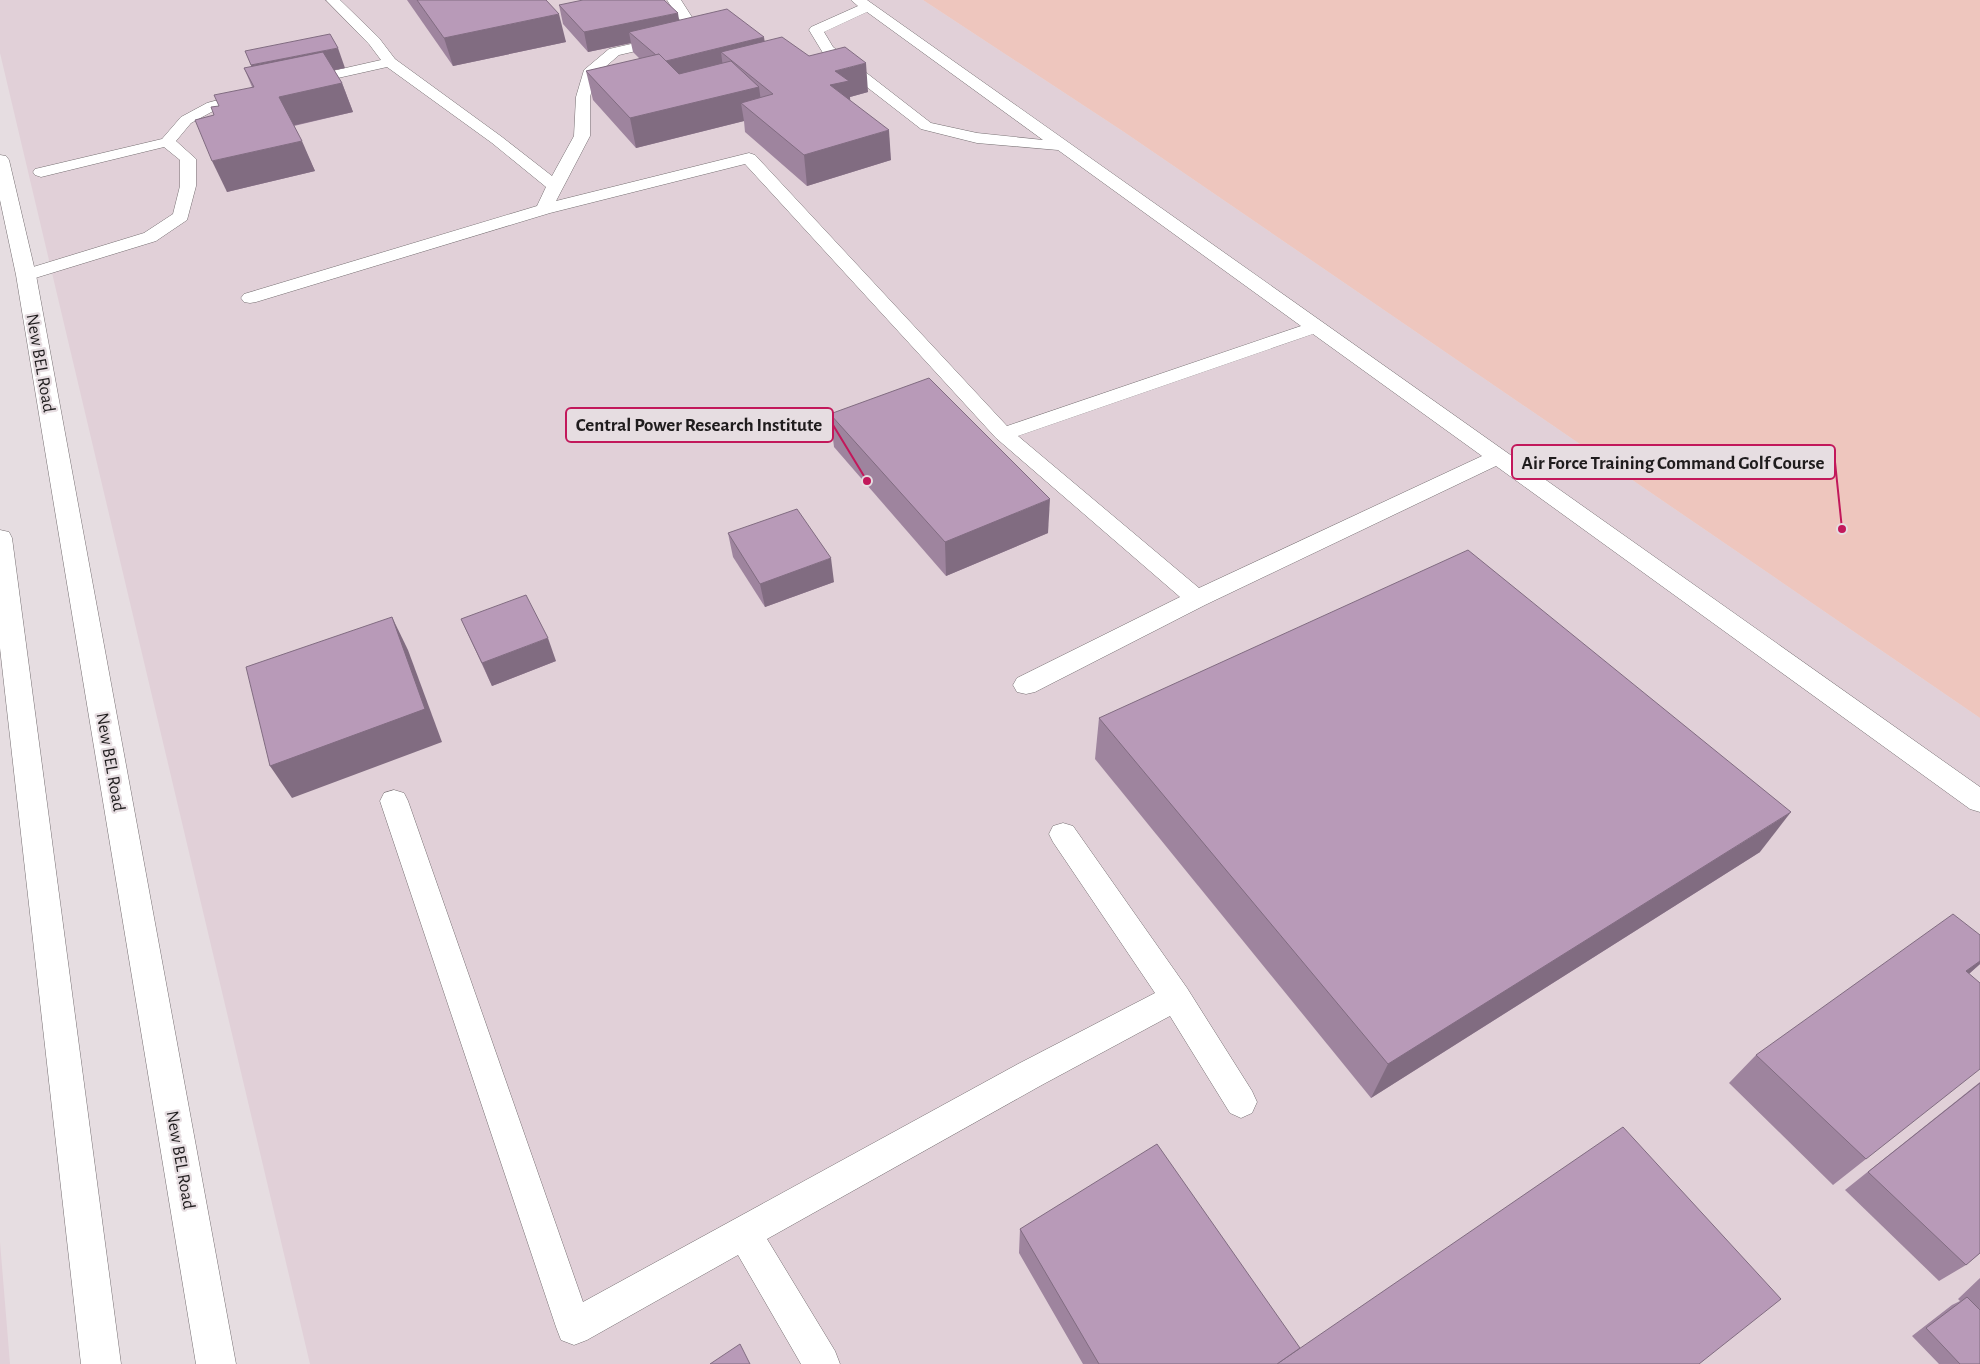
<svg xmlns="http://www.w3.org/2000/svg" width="1980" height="1364" viewBox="0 0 1980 1364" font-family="'Alegreya Sans',sans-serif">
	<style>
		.built { fill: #e1d0d8 }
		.green { fill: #eec6be }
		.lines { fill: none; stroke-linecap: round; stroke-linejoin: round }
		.lane-casing { stroke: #766f72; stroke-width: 1 }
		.secondary-casing { stroke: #766f72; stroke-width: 1 }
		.lane { fill: #fff; fill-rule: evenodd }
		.secondary { fill: #fff; fill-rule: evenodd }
		.wall { fill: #9e849e }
		.shaded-wall { fill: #816c81 }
		.building { fill: #b89ab8; stroke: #816c81 }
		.labels { text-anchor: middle; stroke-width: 4.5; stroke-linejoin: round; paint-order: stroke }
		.street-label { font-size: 18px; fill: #1f1c1d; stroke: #e6dde1 }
		.leader { fill: none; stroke: #c2185b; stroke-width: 2 }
		.callout-dot { fill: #c2185b; stroke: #e6dde1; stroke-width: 2 }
		.callout { fill: #e6dde1; stroke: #c2185b; stroke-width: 2 }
		.callout-label { font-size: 19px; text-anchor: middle; font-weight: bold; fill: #1f1c1d }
	</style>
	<rect width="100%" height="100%" fill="#e6dde1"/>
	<g class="built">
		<path d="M 0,0 L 923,0 L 1124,132 L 1980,718 L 1980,1364 L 310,1364 L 0,53 Z"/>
		<path d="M 0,1242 L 10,1364 L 0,1364 Z"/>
	</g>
	<path class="green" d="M 923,0 L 1980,0 L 1980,718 L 1124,132 Z"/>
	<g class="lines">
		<defs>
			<g id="lane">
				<path d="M 326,0 L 340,0 L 379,38 L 395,59 L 502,137 L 552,176 L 574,136 L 576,97 L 584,70 L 609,49 L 684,32 L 683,25 L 667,0 L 681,0 L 697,25 L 698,34 L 696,37 L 619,55 L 596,75 L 590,97 L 590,136 L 556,201 L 749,153 L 755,155 L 1007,426 L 1301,326 L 1058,150 L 977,143 L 921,129 L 823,53 L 809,30 L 811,27 L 858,6 L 851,0 L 867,0 L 1980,787 L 1980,812 L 1970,809 L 1496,466 L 1205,605 L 1035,692 L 1026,694 L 1017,692 L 1013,685 L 1017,678 L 1180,597 L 996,438 L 745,164 L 550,213 L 256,302 L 250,303 L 244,302 L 241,298 L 244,294 L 537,206 L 546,187 L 492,143 L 387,67 L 302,86 L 297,85 L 295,82 L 297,79 L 381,60 L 369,44 ZM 867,12 L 1043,140 L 977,133 L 931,123 L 833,47 L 824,32 ZM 1313,334 L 1482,456 L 1199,588 L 1018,436 Z"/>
				<path d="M 252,91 L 257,92 L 259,95 L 257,98 L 217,109 L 191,123 L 176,141 L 196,159 L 196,186 L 187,220 L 156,241 L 32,279 L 26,280 L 20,279 L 17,275 L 20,271 L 144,233 L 173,214 L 180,186 L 180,160 L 164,147 L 41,177 L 35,175 L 33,172 L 35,169 L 162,139 L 181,117 L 207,103 Z"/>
				<path d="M 394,790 L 404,793 L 408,801 L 583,1302 L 1018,1064 L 1155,993 L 1053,842 L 1049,834 L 1053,826 L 1063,823 L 1073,826 L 1187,988 L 1252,1091 L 1257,1102 L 1252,1113 L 1241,1118 L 1230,1113 L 1170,1016 L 1040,1086 L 767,1239 L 835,1351 L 840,1364 L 801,1364 L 738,1255 L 587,1340 L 574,1345 L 561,1340 L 556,1327 L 380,801 L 384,793 Z"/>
			</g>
			<g id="secondary">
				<path d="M 0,155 L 6,156 L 9,160 L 36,275 L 236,1364 L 196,1364 L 16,275 L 0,200 Z"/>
				<path d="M 0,530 L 9,532 L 12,538 L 121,1364 L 81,1364 L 0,648 Z"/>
			</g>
		</defs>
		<use href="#lane" class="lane-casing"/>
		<use href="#secondary" class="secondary-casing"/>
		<use href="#lane" class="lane"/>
		<use href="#secondary" class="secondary"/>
	</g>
	<g class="wall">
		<path d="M 407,0 L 546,0 L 566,42 L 453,66 Z"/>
		<path d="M 559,5 L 679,21 L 765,41 L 809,56 L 868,92 L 850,97 L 850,101 L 891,160 L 807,186 L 745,132 L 744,121 L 636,148 L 593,100 L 586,71 L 640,59 L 633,52 L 631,43 L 588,52 L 563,24 Z"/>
		<path d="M 245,51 L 345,68 L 334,70 L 342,83 L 353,112 L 294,126 L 315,171 L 227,192 L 214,115 L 219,106 L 252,87 L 244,68 L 252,67 Z"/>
		<path d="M 830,414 L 1048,533 L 946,576 L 834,447 Z"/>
		<path d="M 728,533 L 834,582 L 765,607 L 733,557 Z"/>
		<path d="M 461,619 L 556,661 L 492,686 Z"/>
		<path d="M 1099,718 L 1760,852 L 1371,1098 L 1095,759 Z"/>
		<path d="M 1980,935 L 1980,964 L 1969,974 L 1866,1159 L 1833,1185 L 1729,1083 L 1756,1055 Z"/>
		<path d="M 1980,1082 L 1980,1253 L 1966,1265 L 1939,1281 L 1845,1190 Z"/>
		<path d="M 1020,1229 L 1300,1348 L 1699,1364 L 1083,1364 L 1019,1253 Z"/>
		<path d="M 1980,1278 L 1980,1364 L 1939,1364 L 1912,1336 L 1952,1305 L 1960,1301 L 1958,1299 Z"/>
	</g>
	<g class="shaded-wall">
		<path d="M 678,13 L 681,33 L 629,32 L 631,43 L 588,52 L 584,32 Z"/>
		<path d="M 559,14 L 566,42 L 453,66 L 444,38 Z"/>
		<path d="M 764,37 L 767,57 L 721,52 L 723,68 L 667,82 L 663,62 Z"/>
		<path d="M 338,48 L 345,68 L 260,85 L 251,65 Z"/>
		<path d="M 866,63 L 868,92 L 850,97 L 851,110 L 830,85 L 835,71 Z"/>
		<path d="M 342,83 L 353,112 L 291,126 L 279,97 Z"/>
		<path d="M 759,87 L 763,116 L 741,103 L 744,121 L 636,148 L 630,118 Z"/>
		<path d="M 889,130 L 891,160 L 807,186 L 804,155 Z"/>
		<path d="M 302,141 L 315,171 L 227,192 L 212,161 Z"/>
		<path d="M 1050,499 L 1048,533 L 946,576 L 945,542 Z"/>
		<path d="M 831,558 L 834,582 L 765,607 L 760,584 Z"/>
		<path d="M 392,617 L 408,650 L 442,742 L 292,798 L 270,766 Z"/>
		<path d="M 548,638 L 556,661 L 492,686 L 482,663 Z"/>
		<path d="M 1791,812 L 1760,852 L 1371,1098 L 1388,1064 Z"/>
		<path d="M 1980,961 L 1980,964 L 1963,979 L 1966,971 Z"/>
	</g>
	<g class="building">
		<path d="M 417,0 L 546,0 L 559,14 L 444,38 Z"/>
		<path d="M 583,0 L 664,0 L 678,13 L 584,32 L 559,5 Z"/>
		<path d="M 727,9 L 764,37 L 666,61 L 659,54 L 656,55 L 629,32 Z"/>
		<path d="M 330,34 L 338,48 L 251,65 L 245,51 Z"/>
		<path d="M 782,37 L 809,56 L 845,47 L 866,63 L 835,71 L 849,81 L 830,85 L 889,130 L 804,155 L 741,103 L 773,94 L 721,52 Z"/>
		<path d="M 323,52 L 342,83 L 279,97 L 302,141 L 212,161 L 195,120 L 214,115 L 211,107 L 219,106 L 214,95 L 254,87 L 244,68 Z"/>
		<path d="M 659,54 L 679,74 L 731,61 L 759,87 L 630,118 L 586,71 Z"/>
		<path d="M 929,378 L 1050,499 L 945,542 L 830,414 Z"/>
		<path d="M 797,509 L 831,558 L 760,584 L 728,533 Z"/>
		<path d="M 1468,550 L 1791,812 L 1388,1064 L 1099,718 Z"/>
		<path d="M 526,595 L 548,638 L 482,663 L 461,619 Z"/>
		<path d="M 392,617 L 425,709 L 270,766 L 246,667 Z"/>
		<path d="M 1953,914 L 1980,935 L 1980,961 L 1966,971 L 1980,983 L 1980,1069 L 1866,1159 L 1756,1055 Z"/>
		<path d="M 1980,1083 L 1980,1253 L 1966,1265 L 1868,1172 Z"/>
		<path d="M 1623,1127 L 1781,1299 L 1699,1364 L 1277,1364 Z"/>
		<path d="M 1157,1144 L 1300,1348 L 1277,1364 L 1099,1364 L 1020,1229 Z"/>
		<path d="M 1967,1297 L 1980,1310 L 1980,1364 L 1960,1364 L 1926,1328 Z"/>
		<path d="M 740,1344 L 750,1364 L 710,1364 Z"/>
	</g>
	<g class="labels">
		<g class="street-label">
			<text transform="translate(41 363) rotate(80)" y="6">New BEL Road</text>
			<text transform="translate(111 762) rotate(80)" y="6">New BEL Road</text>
			<text transform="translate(181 1160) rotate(80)" y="6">New BEL Road</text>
		</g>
	</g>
	<path class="leader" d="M867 481L833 425M1842 529L1835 462"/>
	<g class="callout-dot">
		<circle cx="867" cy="481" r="5"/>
		<circle cx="1842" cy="529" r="5"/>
	</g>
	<g class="callout">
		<rect x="566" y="408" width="267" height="34" rx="5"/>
		<rect x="1512" y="445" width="323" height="34" rx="5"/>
	</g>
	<g class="callout-label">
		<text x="699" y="431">Central Power Research Institute</text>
		<text x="1673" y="469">Air Force Training Command Golf Course</text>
	</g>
</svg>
